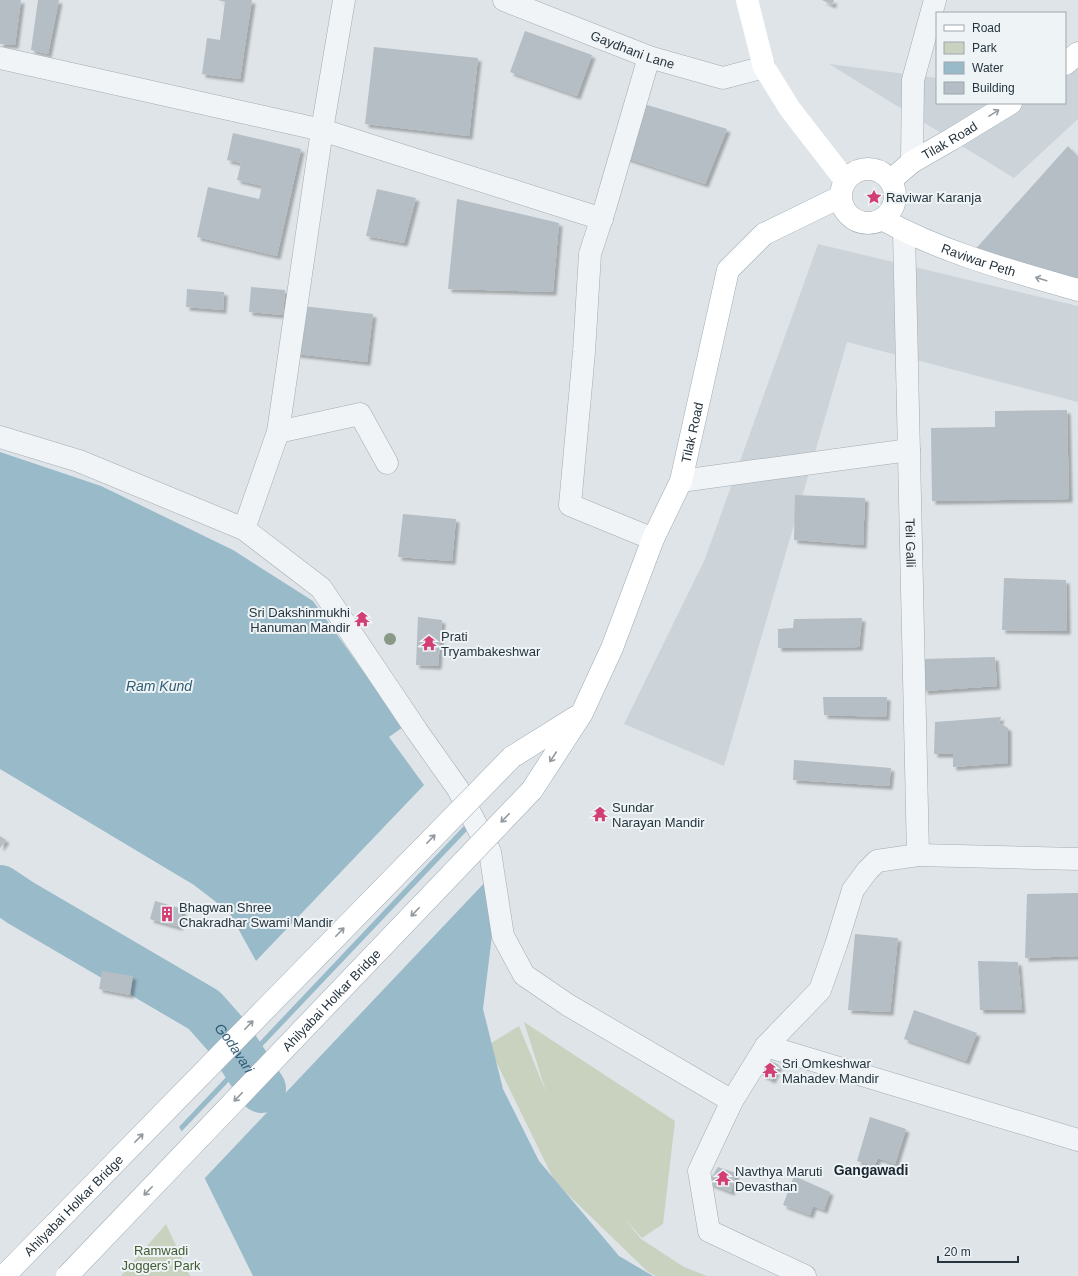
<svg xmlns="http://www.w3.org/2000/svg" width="1078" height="1276" viewBox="0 0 1078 1276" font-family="Arial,sans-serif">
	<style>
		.built { fill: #ccd4da }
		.green { fill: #c8d2bf }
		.water { fill: #98bac9 }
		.pier { fill: #dee4e8 }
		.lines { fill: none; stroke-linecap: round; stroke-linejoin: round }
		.river { stroke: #98bac9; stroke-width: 48 }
		.building { fill: #b5bec5; filter: url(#shadow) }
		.street-casing { stroke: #a3acb2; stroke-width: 23 }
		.primary-casing { stroke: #9dabb4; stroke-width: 23 }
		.street { stroke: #f1f4f6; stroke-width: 22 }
		.secondary { stroke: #fff; stroke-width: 22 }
		.primary { stroke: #fff; stroke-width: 22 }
		.primary-bridge-casing { stroke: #9dabb4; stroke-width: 23; stroke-linecap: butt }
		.primary-bridge { stroke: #fff; stroke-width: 22 }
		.tree { fill: #899985 }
		.oneway { stroke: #939a9f }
		.labels { text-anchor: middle; stroke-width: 4; stroke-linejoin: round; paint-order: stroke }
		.street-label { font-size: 13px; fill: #27353f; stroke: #eef3f6 }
		.poi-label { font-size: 13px; fill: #27353f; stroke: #eef3f6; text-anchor: start }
		.park-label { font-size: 13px; fill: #435c34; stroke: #eef3f6 }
		.water-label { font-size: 14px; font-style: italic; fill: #305c74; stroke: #eef3f6 }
		.neighbourhood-label { font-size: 14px; font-weight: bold; fill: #192630; stroke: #eef3f6 }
	</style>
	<defs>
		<filter id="shadow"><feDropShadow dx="3.5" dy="3.5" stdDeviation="1" flood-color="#0004"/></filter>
	</defs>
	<rect width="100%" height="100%" fill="#dee4e8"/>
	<g class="built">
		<path d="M 1078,44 L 1078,119 L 1014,178 L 829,64 L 937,78 L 937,103 L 1065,103 L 1065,48 Z"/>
		<path d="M 818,244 L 1078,306 L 1078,402 L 847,342 L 724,766 L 624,724 L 705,559 Z"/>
	</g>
	<g class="green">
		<path d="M 524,1022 L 675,1121 L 663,1224 L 642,1238 L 624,1218 L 641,1239 L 684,1267 L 707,1276 L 656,1276 L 648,1272 L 555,1182 L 488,1045 L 519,1026 L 546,1092 Z"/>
		<path d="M 166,1224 L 190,1276 L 121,1276 Z"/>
	</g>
	<g class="water">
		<path d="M 0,452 L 101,486 L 233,550 L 313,601 L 403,727 L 389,737 L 424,785 L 256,961 L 229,912 L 194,885 L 0,769 Z"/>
		<path d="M 472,780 L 492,935 L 483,1009 L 503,1089 L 539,1161 L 619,1256 L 653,1276 L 253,1276 L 166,1100 Z"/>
		<path d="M 0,873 L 34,895 L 25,907 L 0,892 Z"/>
	</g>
	<g class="pier">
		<path d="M 472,778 L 474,780 L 479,810 L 178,1128 L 164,1101 Z"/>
		<path d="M 480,817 L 489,878 L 203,1180 L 180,1133 Z"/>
	</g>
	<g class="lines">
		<path class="river" id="s1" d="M 0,889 L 21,903 L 204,1010 L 228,1037 L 262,1089"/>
	</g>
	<g class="building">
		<path d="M 0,0 L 21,0 L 15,45 L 0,44 Z"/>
		<path d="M 38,0 L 59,0 L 48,54 L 31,50 Z"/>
		<path d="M 218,0 L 252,0 L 240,79 L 202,74 L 207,38 L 220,40 L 225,2 Z"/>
		<path d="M 822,0 L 834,0 L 832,5 Z"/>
		<path d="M 525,31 L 592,55 L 577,96 L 510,72 Z"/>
		<path d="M 374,47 L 478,58 L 469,136 L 365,124 Z"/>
		<path d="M 644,104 L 727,129 L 705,184 L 620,156 Z"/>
		<path d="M 233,133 L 301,149 L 277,256 L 197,237 L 208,187 L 259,199 L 262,186 L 237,180 L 241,163 L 227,160 Z"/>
		<path d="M 1068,146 L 1078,157 L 1078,278 L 972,253 Z"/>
		<path d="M 377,189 L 416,198 L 404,243 L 366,236 Z"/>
		<path d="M 457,199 L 559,223 L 553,292 L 448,289 Z"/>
		<path d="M 251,287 L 285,290 L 283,315 L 249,312 Z"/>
		<path d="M 187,289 L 224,292 L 223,310 L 186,307 Z"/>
		<path d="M 302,306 L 373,314 L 367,362 L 296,354 Z"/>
		<path d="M 1067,410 L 1069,499 L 932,501 L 931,428 L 995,427 L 995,411 Z"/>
		<path d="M 795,495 L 865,498 L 863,545 L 794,540 Z"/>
		<path d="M 403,514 L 456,519 L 452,561 L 398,557 Z"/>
		<path d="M 1004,578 L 1066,580 L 1067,631 L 1002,630 Z"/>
		<path d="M 418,617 L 442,620 L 438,666 L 416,665 Z"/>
		<path d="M 862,618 L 859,647 L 778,648 L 778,629 L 793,628 L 794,619 Z"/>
		<path d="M 995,657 L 997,686 L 924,691 L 923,659 Z"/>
		<path d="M 823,697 L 887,697 L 886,717 L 824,715 Z"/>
		<path d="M 1001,717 L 999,723 L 1008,728 L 1008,763 L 953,767 L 953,754 L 934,754 L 935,722 Z"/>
		<path d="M 794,760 L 891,768 L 889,786 L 793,780 Z"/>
		<path d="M 0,836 L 6,840 L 0,848 Z"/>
		<path d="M 1078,893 L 1078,956 L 1025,958 L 1027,894 Z"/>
		<path d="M 155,901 L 183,909 L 179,927 L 150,919 Z"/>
		<path d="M 855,934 L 898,938 L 890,1012 L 848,1010 Z"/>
		<path d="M 978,961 L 1018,962 L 1022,1010 L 980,1010 Z"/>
		<path d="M 102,971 L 133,976 L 130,995 L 99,989 Z"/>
		<path d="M 914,1010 L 977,1033 L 966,1061 L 904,1039 Z"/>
		<path d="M 769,1060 L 779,1065 L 772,1080 L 762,1075 Z"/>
		<path d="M 870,1117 L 906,1129 L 895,1164 L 878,1158 L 874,1166 L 857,1161 Z"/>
		<path d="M 718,1167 L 736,1173 L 731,1192 L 708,1183 Z"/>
		<path d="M 794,1176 L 830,1192 L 824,1210 L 813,1206 L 810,1215 L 783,1205 Z"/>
	</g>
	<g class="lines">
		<defs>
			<g id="street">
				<path id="s2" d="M 504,0 L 649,57 L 723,78 L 764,67"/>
				<path d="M 649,57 L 605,208 L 590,254 L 584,352 L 570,505 L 653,539"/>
				<path d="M 0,58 L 322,130 L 344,0"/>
				<path d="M 912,162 L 913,80 L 935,0"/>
				<path id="s3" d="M 904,232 L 918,855"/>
				<path d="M 278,432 L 360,414 L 387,463"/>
				<path d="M 0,437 L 79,461 L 244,529 L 321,588 L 417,731 L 458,789 L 490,852 L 503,936 L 524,975 L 568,1005 L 732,1101"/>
				<path d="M 681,481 L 909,450"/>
				<path d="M 244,529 L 278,432 L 322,130 L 602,219"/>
				<path d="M 766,1046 L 1078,1140"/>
				<path d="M 805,1276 L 709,1231 L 699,1171 L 732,1101 L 766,1046 L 820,990 L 836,945 L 853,890 L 867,871 L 877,861 L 918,855 L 1078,859"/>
			</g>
			<g id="primary">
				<path d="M 1065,64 L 1078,53"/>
				<circle cx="868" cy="196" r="27"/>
				<path id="s4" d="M 891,180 L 912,162 L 952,139 L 1011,103"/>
				<path id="s5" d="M 882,219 C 943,253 1012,271 1078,290"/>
				<path d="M 512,757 L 576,717"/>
				<path id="s6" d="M 532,790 L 582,713 L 612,648 L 653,539 L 681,481 L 728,270 L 764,234 L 840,197"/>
			</g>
		</defs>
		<use href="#street" class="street-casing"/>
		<use href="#primary" class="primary-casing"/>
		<use href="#street" class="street"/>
		<path class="secondary" d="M 747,0 L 764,67 L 790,109 L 845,180"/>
		<use href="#primary" class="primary"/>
		<defs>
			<g id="primary-bridge">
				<path id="s7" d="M 4,1276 L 512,757"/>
				<path id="s8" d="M 67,1276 L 532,790"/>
			</g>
		</defs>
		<use href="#primary-bridge" class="primary-bridge-casing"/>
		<use href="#primary-bridge" class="primary-bridge"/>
	</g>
	<circle class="tree" cx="390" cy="639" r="6"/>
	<defs><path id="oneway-shaft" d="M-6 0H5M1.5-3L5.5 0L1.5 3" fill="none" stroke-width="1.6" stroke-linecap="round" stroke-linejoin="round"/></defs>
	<g class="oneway">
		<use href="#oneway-shaft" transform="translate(994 113) rotate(-32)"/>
		<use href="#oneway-shaft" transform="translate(1041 279) rotate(-163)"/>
		<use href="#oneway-shaft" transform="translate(553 757) rotate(123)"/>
		<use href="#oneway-shaft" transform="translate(505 818) rotate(134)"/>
		<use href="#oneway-shaft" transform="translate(431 839) rotate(-46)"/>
		<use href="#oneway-shaft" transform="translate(415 912) rotate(134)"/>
		<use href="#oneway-shaft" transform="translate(340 932) rotate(-46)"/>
		<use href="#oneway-shaft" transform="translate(249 1025) rotate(-46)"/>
		<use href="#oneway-shaft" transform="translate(238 1097) rotate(134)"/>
		<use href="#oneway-shaft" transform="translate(139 1138) rotate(-46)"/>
		<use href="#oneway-shaft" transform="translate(148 1191) rotate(134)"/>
	</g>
	<defs>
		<symbol id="sight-bare" viewBox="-9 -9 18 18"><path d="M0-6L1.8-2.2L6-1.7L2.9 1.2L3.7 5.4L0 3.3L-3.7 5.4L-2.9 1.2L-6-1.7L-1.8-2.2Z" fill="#d13f73" stroke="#eef3f6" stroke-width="2.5" paint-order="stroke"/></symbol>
		<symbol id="temple-bare" viewBox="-9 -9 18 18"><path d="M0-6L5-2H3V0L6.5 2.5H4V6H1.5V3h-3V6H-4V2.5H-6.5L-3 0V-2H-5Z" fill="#d13f73" stroke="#eef3f6" stroke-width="2.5" paint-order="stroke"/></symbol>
		<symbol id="building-bare" viewBox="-9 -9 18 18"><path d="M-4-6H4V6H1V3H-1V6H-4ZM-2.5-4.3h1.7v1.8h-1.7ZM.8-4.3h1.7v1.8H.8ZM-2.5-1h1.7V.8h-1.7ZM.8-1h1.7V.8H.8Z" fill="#d13f73" stroke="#eef3f6" stroke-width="2.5" paint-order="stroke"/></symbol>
	</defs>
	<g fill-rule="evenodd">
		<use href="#sight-bare" x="863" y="186" width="22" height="22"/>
		<use href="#temple-bare" x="351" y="608" width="22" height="22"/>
		<use href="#temple-bare" x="418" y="632" width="22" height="22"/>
		<use href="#temple-bare" x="589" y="803" width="22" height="22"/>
		<use href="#building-bare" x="156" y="903" width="22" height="22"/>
		<use href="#temple-bare" x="759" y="1059" width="22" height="22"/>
		<use href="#temple-bare" x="712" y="1167" width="22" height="22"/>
	</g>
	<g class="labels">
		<g class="street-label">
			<text dy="5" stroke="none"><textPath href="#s2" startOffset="138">Gaydhani Lane</textPath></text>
			<text dy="5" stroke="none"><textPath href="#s4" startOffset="71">Tilak Road</textPath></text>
			<text dy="5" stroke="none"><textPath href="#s5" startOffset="105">Raviwar Peth</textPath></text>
			<text dy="5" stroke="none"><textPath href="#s6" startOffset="394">Tilak Road</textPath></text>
			<text dy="5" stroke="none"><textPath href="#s3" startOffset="311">Teli Galli</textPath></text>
			<text dy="5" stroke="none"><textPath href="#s8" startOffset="382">Ahilyabai Holkar Bridge</textPath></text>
			<text dy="5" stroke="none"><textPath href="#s7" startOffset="99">Ahilyabai Holkar Bridge</textPath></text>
		</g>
		<g class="poi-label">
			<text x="886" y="202">Raviwar Karanja</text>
			<text x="350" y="617" text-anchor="end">Sri Dakshinmukhi<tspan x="350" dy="15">Hanuman Mandir</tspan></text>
			<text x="441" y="641">Prati<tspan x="441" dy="15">Tryambakeshwar</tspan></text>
			<text x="612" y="812">Sundar<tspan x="612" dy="15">Narayan Mandir</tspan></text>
			<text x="179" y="912">Bhagwan Shree<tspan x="179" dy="15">Chakradhar Swami Mandir</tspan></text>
			<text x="782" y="1068">Sri Omkeshwar<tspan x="782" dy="15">Mahadev Mandir</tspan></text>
			<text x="735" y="1176">Navthya Maruti<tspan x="735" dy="15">Devasthan</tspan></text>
		</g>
		<g class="park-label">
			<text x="161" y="1255">Ramwadi<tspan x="161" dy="15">Joggers' Park</tspan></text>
		</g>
		<g class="water-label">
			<text x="159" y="691">Ram Kund</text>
			<text dy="5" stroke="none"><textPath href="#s1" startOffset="286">Godavari</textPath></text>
		</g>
		<g class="neighbourhood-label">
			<text x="871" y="1175">Gangawadi</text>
		</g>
	</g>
	<rect x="936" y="12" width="130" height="92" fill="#eef3f6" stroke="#9ea7ad"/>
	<rect x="944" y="25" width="20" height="6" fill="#ffffff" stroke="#9ea7ad"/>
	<text x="972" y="32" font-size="12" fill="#27353f">Road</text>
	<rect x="944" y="42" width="20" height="12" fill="#c8d2bf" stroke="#9ea7ad"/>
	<text x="972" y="52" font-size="12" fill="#27353f">Park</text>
	<rect x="944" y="62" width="20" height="12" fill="#98bac9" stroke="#9ea7ad"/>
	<text x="972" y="72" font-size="12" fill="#27353f">Water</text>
	<rect x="944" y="82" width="20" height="12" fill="#b5bec5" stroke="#9ea7ad"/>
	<text x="972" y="92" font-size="12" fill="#27353f">Building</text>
	<path d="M938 1256v6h80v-6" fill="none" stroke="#27353f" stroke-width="2"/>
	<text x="944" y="1256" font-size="12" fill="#27353f" stroke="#eef3f6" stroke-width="3" paint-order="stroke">20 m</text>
</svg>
